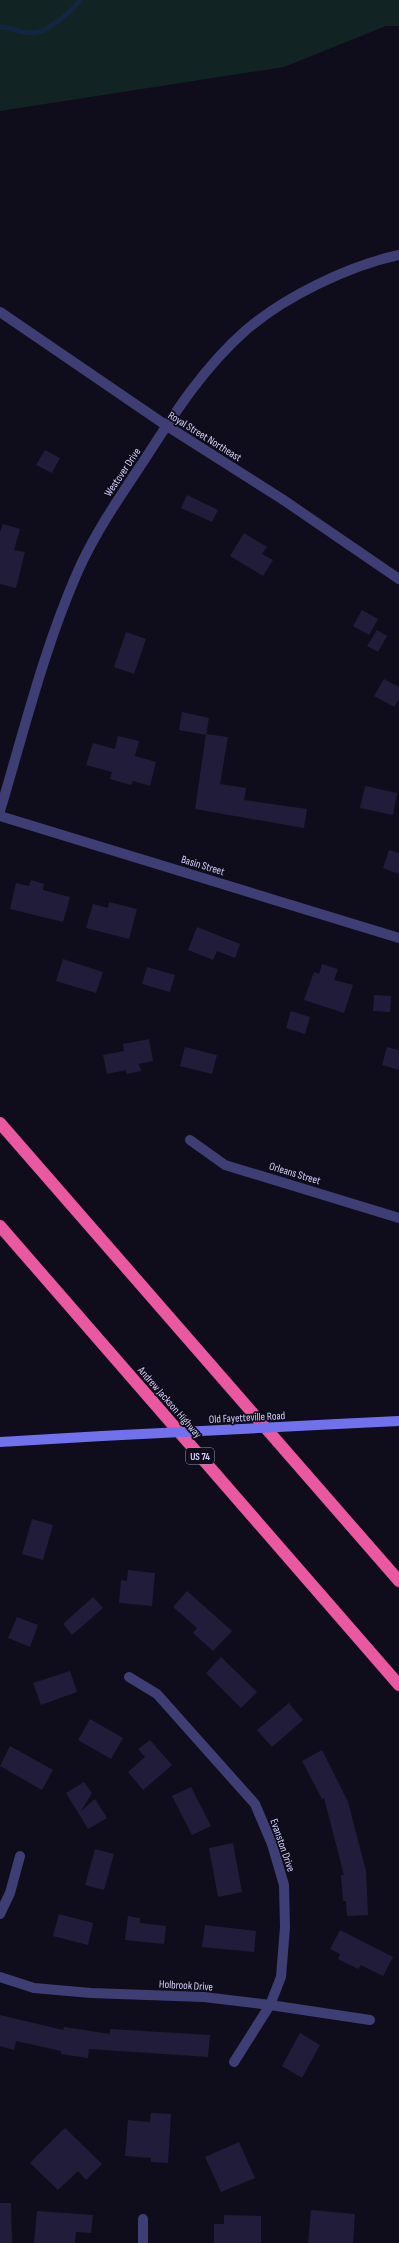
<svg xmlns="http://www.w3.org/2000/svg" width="399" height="2243" viewBox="0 0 399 2243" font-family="'Sofia Sans Condensed',sans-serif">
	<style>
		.green { fill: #112423 }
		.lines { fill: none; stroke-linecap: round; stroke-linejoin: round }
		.stream { stroke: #13263f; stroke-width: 5 }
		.building { fill: #211c3a }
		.street { stroke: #3f3e74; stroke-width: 10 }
		.secondary { stroke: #7171ed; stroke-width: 10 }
		.highway { stroke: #ea58a1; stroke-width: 12 }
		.secondary-bridge { stroke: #7171ed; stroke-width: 10 }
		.labels { text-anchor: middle; stroke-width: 3.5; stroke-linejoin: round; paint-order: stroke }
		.shield { fill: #0f0d1b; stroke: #9894b6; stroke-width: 1 }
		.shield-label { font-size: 10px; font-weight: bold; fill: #d2cef9 }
		.street-label { font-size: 11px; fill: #d2cef9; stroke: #0f0d1b }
	</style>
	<rect width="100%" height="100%" fill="#0f0d1b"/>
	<path class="green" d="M 0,0 L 399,0 L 399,26 L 386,26 L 284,67 L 0,111 Z"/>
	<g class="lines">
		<path class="stream" d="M 0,27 C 11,27 18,32 28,33 C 45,35 70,13 80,0"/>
	</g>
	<g class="building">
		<path d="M 45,450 L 60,458 L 52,473 L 36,465 Z"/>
		<path d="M 187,495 L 218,510 L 212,522 L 181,508 Z"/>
		<path d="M 3,524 L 20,529 L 14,550 L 25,552 L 16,588 L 0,584 L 0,532 Z"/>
		<path d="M 244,533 L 267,547 L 262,554 L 273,560 L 263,576 L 230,556 Z"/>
		<path d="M 362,610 L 378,619 L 369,635 L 353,626 Z"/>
		<path d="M 377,630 L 387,636 L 378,652 L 367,646 Z"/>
		<path d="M 126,632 L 146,639 L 134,674 L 114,667 Z"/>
		<path d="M 384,679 L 399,687 L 399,699 L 394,707 L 374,696 Z"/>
		<path d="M 182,712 L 209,718 L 206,735 L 179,730 Z"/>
		<path d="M 206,734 L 228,737 L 220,784 L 246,788 L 244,800 L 307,809 L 304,828 L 195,809 Z"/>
		<path d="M 118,736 L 139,741 L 135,756 L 156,762 L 150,786 L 133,781 L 131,785 L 110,779 L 112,772 L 86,765 L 93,743 L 115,749 Z"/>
		<path d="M 365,786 L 397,793 L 393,815 L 360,808 Z"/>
		<path d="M 389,850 L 399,853 L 399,874 L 383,868 Z"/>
		<path d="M 31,880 L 44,884 L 43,890 L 70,897 L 63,922 L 10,909 L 16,883 L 29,886 Z"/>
		<path d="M 109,902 L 137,909 L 129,939 L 86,928 L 93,904 L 108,908 Z"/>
		<path d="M 197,927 L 240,944 L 235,958 L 217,951 L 213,960 L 188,950 Z"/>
		<path d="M 63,959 L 103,972 L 96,993 L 56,981 Z"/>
		<path d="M 322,964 L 338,969 L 334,980 L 353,985 L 344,1013 L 304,1000 L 314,972 L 319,974 Z"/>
		<path d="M 147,967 L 175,975 L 170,992 L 142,984 Z"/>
		<path d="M 374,995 L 391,996 L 390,1012 L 373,1011 Z"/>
		<path d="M 291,1011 L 310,1017 L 305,1034 L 286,1028 Z"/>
		<path d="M 149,1039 L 153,1061 L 139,1064 L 141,1071 L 127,1074 L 126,1070 L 107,1074 L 103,1055 L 124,1051 L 123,1044 Z"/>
		<path d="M 185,1047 L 217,1055 L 212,1074 L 180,1066 Z"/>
		<path d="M 387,1047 L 399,1050 L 399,1070 L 382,1065 Z"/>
		<path d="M 32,1519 L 53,1525 L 43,1560 L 22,1554 Z"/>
		<path d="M 128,1570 L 155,1573 L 152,1606 L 119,1603 L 121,1580 L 127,1581 Z"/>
		<path d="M 187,1591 L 232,1631 L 213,1651 L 193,1633 L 197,1628 L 173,1607 Z"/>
		<path d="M 93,1597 L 103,1608 L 72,1635 L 63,1624 Z"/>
		<path d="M 17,1617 L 38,1625 L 30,1647 L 8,1638 Z"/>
		<path d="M 221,1657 L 257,1692 L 241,1708 L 206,1673 Z"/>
		<path d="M 70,1671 L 77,1692 L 41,1705 L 33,1683 Z"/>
		<path d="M 289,1703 L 303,1720 L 272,1747 L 257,1730 Z"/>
		<path d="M 90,1719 L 123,1738 L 111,1759 L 78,1740 Z"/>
		<path d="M 150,1740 L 172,1765 L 143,1790 L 128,1772 L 145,1757 L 138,1749 Z"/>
		<path d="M 10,1746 L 53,1770 L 42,1790 L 0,1766 Z"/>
		<path d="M 322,1750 L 348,1802 L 366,1871 L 368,1915 L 347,1916 L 346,1901 L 343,1901 L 341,1875 L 344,1875 L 324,1798 L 322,1799 L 302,1761 Z"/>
		<path d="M 84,1782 L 92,1793 L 81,1811 L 95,1799 L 107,1818 L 88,1829 L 66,1793 Z"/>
		<path d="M 191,1787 L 211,1826 L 192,1835 L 172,1796 Z"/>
		<path d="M 233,1843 L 242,1892 L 218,1897 L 209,1848 Z"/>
		<path d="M 95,1849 L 114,1854 L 104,1890 L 85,1885 Z"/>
		<path d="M 59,1914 L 93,1923 L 88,1945 L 53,1936 Z"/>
		<path d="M 128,1916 L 140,1918 L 140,1923 L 166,1926 L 164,1944 L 125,1940 Z"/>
		<path d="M 205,1925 L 256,1931 L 254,1952 L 202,1947 Z"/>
		<path d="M 340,1930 L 393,1957 L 383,1976 L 361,1965 L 358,1969 L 338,1959 L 340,1954 L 330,1949 Z"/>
		<path d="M 0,2015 L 63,2030 L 64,2027 L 110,2034 L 110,2029 L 210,2035 L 208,2057 L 89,2049 L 88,2058 L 61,2054 L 61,2051 L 16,2041 L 14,2050 L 0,2046 Z"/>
		<path d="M 300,2033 L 320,2045 L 302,2078 L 282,2066 Z"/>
		<path d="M 151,2113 L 171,2114 L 168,2163 L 151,2162 L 151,2158 L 125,2156 L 128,2120 L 150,2122 Z"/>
		<path d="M 65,2128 L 102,2164 L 86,2180 L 78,2171 L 58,2190 L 30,2163 Z"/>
		<path d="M 239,2142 L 255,2178 L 221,2192 L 205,2157 Z"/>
		<path d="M 0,2203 L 11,2203 L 12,2243 L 0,2243 Z"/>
		<path d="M 311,2210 L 355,2214 L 353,2243 L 308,2243 Z"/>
		<path d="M 37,2211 L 93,2215 L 91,2233 L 76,2232 L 75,2243 L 34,2243 Z"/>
		<path d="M 224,2215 L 261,2216 L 261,2243 L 214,2243 L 214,2224 L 224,2224 Z"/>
	</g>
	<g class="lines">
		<g class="street">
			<path d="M 0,312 L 167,426 L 282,499 L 399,579"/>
			<path d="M 0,811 C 24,731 44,648 78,571 C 96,531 121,495 145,459 C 174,414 204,367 245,331 C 284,297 348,266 399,255"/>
			<path d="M 0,816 L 399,938"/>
			<path d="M 190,1140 L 225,1165 L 399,1218"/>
			<path d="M 129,1677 L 157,1694 L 255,1804 L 272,1844 L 284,1885 L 285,1927 L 281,1977 L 270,2005 L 234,2062"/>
			<path d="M 0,1914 L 10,1893 L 20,1856"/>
			<path d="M 0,1977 L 34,1988 L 91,1993 L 204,1997 L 270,2005 L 370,2020"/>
			<path d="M 143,2219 L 143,2243"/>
		</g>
		<g class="secondary">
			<path d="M 337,1424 L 399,1421"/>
			<path d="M 0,1442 L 102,1436"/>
		</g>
		<g class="highway">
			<path d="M 0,1123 L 399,1581"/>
			<path d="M 0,1226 L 399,1685"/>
		</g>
		<path class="secondary-bridge" d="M 102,1436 L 337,1424"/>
	</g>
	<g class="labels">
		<rect class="shield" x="186" y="1448" width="28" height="16" rx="3"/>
		<g class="shield-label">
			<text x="200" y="1460">US 74</text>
		</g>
		<g class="street-label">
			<text transform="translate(205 436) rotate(32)" y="4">Royal Street Northeast</text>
			<text transform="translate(122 472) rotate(-56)" y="4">Westover Drive</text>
			<text transform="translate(203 865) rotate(17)" y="4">Basin Street</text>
			<text transform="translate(295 1173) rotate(17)" y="4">Orleans Street</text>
			<text transform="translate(170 1402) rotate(49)" y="4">Andrew Jackson Highway</text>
			<text transform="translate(247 1417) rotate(-3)" y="4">Old Fayetteville Road</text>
			<text transform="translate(283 1845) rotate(71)" y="4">Evanston Drive</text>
			<text transform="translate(186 1985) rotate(3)" y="4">Holbrook Drive</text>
		</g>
	</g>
</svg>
